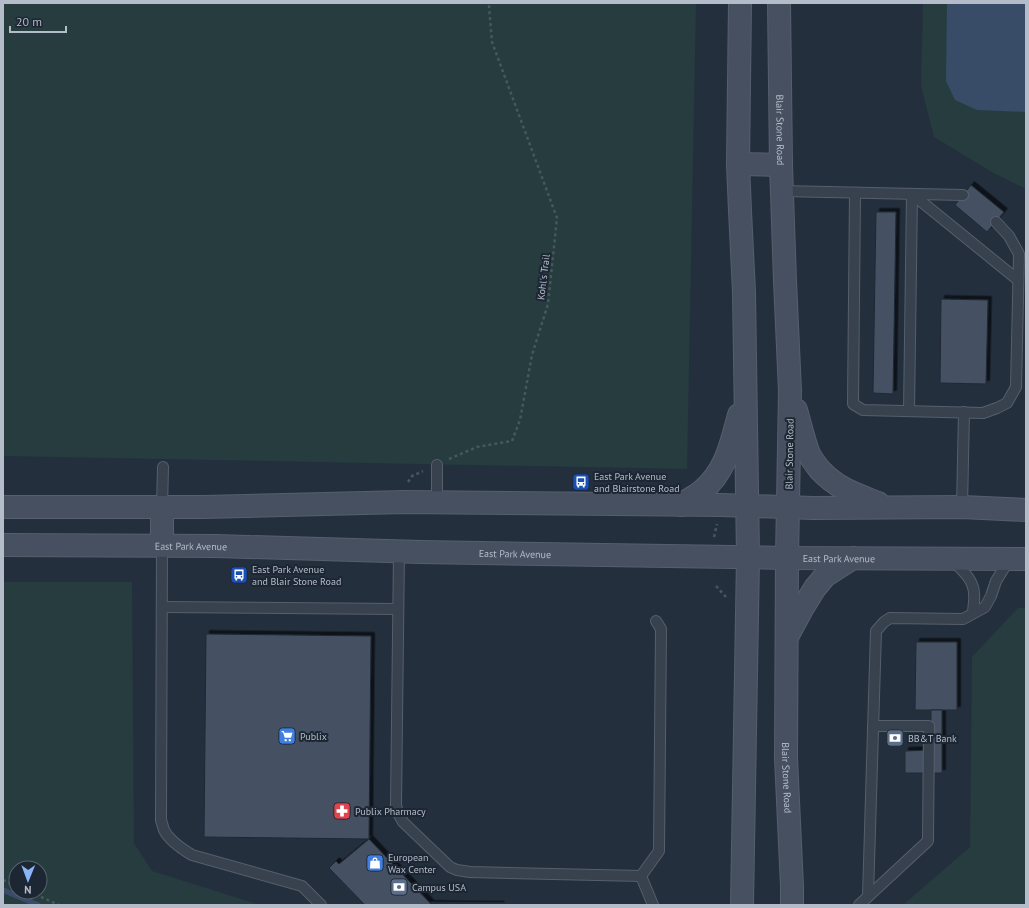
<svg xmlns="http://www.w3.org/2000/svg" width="1029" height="908" viewBox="0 0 1029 908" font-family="'PT Sans',sans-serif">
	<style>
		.green { fill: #263c3f; fill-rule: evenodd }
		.water { fill: #394c67 }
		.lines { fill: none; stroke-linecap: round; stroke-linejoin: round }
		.stream { stroke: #394c67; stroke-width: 5.5 }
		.building { fill: #455162; stroke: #1f2835; filter: url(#shadow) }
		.service-casing { stroke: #565f6c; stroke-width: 12 }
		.secondary-casing { stroke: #565f6c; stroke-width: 24 }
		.path { stroke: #44595c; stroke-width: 2.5; stroke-dasharray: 3 3; stroke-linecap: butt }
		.service { stroke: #38414e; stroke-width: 10 }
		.secondary { stroke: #465061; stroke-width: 22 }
		.labels { text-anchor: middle; stroke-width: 4; stroke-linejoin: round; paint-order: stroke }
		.street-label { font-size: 10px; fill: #b4bcc9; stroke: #1d2633 }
		.poi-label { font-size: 10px; fill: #b4bcc9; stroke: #1d2633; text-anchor: start }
	</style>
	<defs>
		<filter id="shadow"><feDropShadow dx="3.5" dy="-3.5" stdDeviation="0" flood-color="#0009"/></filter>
	</defs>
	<rect width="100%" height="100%" fill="#242f3e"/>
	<g class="green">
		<path d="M 3,3 L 696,3 L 687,469 L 3,456 Z"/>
		<path d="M 923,3 L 1026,3 L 1026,189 L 990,171 L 934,137 L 921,86 Z"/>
		<path d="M 3,582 L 132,582 L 134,843 L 152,871 L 260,905 L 3,905 ZM 16,868 L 40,868 L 40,892 L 16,892 Z"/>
		<path d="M 1018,608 L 1026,608 L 1026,905 L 903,905 L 970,847 L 972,657 Z"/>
	</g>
	<path class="water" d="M 947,3 L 1026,3 L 1026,112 L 977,110 L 955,100 L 946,81 Z"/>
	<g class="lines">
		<path class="stream" d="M 3,890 L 38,905"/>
	</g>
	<g class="building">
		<path d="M 971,185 L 1004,212 L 987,232 L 955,205 Z"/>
		<path d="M 876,212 L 896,212 L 893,394 L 873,393 Z"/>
		<path d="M 941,299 L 988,300 L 986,384 L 940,383 Z"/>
		<path d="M 206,634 L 371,636 L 369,839 L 204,837 Z"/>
		<path d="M 916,642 L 957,642 L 957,710 L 915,710 Z"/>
		<path d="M 931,710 L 942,710 L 942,773 L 905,773 L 905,751 L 931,750 Z"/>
		<path d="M 369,839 L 431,904 L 430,905 L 365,905 L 329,868 L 336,861 L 339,864 Z"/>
		<path d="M 431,904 L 501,905 L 431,905 Z"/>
	</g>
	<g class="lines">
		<defs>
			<g id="service">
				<path d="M 782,191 L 963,195"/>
				<path d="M 855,193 L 853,404 L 863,410 L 983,413 L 997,408 L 1007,403 L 1016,387 L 1019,254 L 1009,236 L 996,222"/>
				<path d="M 912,194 L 1018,280"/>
				<path d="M 909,411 L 912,194"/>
				<path d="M 437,465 L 437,502"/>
				<path d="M 162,507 L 163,467"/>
				<path d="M 962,507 L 964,412"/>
				<path d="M 162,546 L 161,820 C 162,823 163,827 164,830 C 169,840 182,849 192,855 L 302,886 L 321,905"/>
				<path d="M 399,552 L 396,805 L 398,813 L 403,822 L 450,867 L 457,870 L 470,872 L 641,876"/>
				<path d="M 953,561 C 962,570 974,580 974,594 C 975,600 973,607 973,613"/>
				<path d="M 162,607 L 398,609"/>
				<path d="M 641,876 L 659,851 L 661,629 L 656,621"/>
				<path d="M 641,876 L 653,905"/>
				<path d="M 868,896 L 876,631 L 884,622 L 890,618 L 963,619 L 985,607 L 991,596 L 996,581 L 1009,560"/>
				<path d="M 859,905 L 928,841 L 929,726 L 873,726"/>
			</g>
			<g id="secondary">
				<path d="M 740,3 L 738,164 L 740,211 L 744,292 L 748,557 L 742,905"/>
				<path id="s1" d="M 779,3 L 781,165 L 785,281 L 790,391 L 787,558 L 786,758 L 792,886 L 792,905"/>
				<path d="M 738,164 L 781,165"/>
				<path d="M 796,410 C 800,424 804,441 809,454 C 812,460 816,465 820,470 C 838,489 855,494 878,503"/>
				<path d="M 681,505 C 688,500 696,496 702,491 C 726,471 731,444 739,415"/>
				<path d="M 3,507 L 203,507 L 405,502 L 721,505 L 813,508 L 962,507 L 1026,510"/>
				<path id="s2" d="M 3,545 L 216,546 L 421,552 L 787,558 L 1026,559"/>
				<path d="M 162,546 L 162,507"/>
				<path d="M 788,635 L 802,609 L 815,588 L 825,576 L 853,558"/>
			</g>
		</defs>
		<use href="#service" class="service-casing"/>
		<use href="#secondary" class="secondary-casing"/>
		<g class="path">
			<path d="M 449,459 L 477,447 L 512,441 L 520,420 L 532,355 L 548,304 L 557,218 L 492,42 L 489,7 L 490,3"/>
			<path d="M 408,482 L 412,476 L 423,471"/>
			<path d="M 714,537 L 717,524"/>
			<path d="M 716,586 L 726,597"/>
			<path d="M 3,880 L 16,886"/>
			<path d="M 30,892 L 59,905"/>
		</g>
		<use href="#service" class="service"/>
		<use href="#secondary" class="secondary"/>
	</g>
	<defs>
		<symbol id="bus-square" viewBox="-11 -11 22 22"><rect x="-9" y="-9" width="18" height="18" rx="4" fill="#1a4fb4" stroke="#1d2633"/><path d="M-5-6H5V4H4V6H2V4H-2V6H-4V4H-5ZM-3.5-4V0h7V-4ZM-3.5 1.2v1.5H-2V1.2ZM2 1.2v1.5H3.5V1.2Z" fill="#fff"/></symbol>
		<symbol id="supermarket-square" viewBox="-11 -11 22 22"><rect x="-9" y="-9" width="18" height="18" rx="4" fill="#3f7fe0" stroke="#1d2633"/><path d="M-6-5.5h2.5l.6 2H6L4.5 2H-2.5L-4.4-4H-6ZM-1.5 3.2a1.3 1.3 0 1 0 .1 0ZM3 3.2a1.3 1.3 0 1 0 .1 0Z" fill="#fff"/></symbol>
		<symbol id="bank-square" viewBox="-11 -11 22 22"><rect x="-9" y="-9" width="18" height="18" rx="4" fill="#5c6f8a" stroke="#1d2633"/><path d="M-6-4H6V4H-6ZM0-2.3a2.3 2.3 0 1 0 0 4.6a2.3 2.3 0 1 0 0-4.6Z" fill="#fff"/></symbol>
		<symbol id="pharmacy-square" viewBox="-11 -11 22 22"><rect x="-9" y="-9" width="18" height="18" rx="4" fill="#e0444e" stroke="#1d2633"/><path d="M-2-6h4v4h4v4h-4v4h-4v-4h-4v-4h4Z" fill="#fff"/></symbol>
		<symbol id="shop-square" viewBox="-11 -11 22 22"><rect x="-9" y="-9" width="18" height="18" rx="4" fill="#3f7fe0" stroke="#1d2633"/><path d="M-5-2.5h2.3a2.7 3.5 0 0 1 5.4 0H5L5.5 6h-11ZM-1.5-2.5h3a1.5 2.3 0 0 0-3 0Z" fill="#fff"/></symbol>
	</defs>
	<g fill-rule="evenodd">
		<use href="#bus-square" x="571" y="472" width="20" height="20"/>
		<use href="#bus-square" x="229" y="565" width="20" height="20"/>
		<use href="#supermarket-square" x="277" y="726" width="20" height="20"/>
		<use href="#bank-square" x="885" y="728" width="20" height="20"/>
		<use href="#pharmacy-square" x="332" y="801" width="20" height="20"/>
		<use href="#shop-square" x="365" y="853" width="20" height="20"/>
		<use href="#bank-square" x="389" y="877" width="20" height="20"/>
	</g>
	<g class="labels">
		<g class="street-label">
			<text dy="4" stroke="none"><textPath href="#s1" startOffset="127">Blair Stone Road</textPath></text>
			<text transform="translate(543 277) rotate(-83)" y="4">Kohl's Trail</text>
			<text transform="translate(789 454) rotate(-89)" y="4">Blair Stone Road</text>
			<text dy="4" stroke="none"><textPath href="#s2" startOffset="188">East Park Avenue</textPath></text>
			<text dy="4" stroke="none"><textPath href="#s2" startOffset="512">East Park Avenue</textPath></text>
			<text dy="4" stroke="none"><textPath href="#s2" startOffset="836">East Park Avenue</textPath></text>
			<text dy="4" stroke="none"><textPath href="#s1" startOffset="775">Blair Stone Road</textPath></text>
		</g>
		<g class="poi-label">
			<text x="594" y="480">East Park Avenue<tspan x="594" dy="12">and Blairstone Road</tspan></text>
			<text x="252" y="573">East Park Avenue<tspan x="252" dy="12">and Blair Stone Road</tspan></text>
			<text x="300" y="740">Publix</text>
			<text x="908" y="742">BB&amp;T Bank</text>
			<text x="355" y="815">Publix Pharmacy</text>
			<text x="388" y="861">European<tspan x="388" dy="12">Wax Center</tspan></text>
			<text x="412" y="891">Campus USA</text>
		</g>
	</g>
	<rect width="1029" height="908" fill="none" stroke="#b4bcc9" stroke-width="8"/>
	<g transform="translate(28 880) rotate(181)"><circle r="19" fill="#1d2633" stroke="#59626f"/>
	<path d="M0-3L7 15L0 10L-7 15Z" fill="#8ab4f8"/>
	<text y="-6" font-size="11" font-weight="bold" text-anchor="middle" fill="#b4bcc9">N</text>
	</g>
	<path d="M10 26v6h56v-6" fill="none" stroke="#b4bcc9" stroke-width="2"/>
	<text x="16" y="26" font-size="12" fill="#b4bcc9" stroke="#1d2633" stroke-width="3" paint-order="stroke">20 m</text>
</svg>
